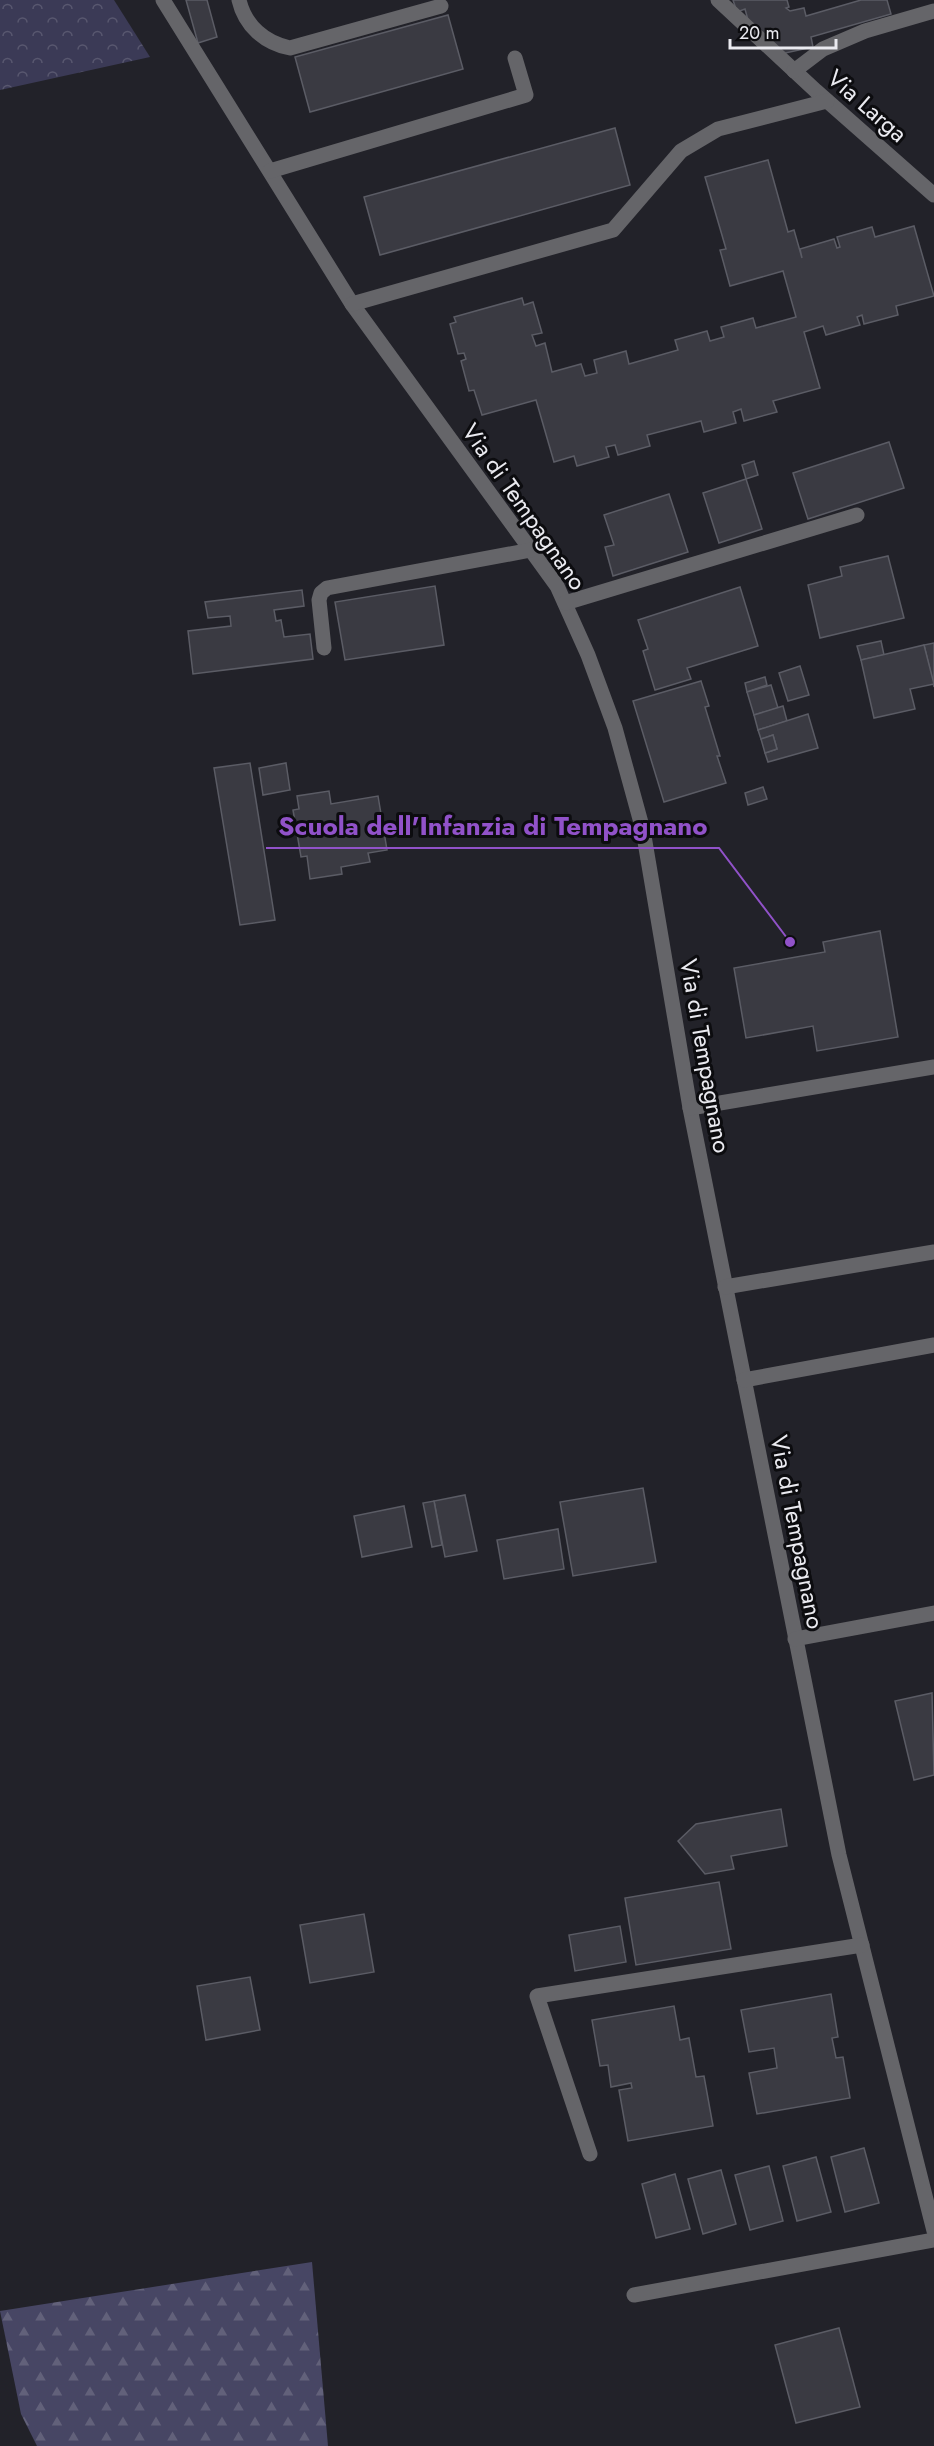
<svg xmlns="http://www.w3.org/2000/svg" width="934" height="2446" viewBox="0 0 934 2446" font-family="Jost,sans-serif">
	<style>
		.forest { fill: url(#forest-firs) }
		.park { fill: url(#park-crowns) }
		.building { fill: #3a3a42; stroke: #5b5c65; stroke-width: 1.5 }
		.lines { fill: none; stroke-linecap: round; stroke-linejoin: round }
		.minor { stroke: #656569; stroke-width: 15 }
		.labels { text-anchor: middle; stroke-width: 6; stroke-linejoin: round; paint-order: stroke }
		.street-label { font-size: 24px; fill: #eaeaf0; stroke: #0c0c0f }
		.leader { fill: none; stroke: #9152c9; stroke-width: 2 }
		.callout-dot { fill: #9152c9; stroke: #0c0c0f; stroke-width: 2 }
		.callout-label { font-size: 26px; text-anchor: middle; font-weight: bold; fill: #9152c9; stroke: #0c0c0f; stroke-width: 6; stroke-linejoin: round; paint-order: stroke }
	</style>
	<defs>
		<pattern id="forest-firs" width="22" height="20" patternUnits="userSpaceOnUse" patternTransform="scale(1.5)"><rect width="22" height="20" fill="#474664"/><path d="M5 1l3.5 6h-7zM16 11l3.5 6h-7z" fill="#62617a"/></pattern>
		<pattern id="park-crowns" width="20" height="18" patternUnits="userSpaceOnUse" patternTransform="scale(1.5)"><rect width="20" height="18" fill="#3b3a56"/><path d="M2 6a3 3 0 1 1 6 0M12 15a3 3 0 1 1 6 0" fill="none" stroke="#58576f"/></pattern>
	</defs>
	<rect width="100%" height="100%" fill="#222229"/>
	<path class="forest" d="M 312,2262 L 328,2446 L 37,2446 L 21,2414 L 0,2311 Z"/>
	<path class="park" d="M 0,0 L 114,0 L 150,57 L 0,90 Z"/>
	<g class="building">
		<path d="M 186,0 L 207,0 L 217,37 L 198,43 Z"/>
		<path d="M 733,0 L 787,0 L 789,7 L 786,8 L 790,11 L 804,8 L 806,16 L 861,0 L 887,0 L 891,14 L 811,37 L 813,47 L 781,54 L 748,20 L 745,9 L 737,12 Z"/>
		<path d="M 448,15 L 463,69 L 310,112 L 295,57 Z"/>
		<path d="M 615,128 L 630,185 L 380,255 L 364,197 Z"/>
		<path d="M 768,160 L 788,232 L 794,230 L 802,258 L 800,249 L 834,239 L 837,248 L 840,247 L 837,237 L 872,227 L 875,237 L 914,226 L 934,296 L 896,306 L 898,315 L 864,324 L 862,315 L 857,317 L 860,325 L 826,335 L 823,326 L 804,332 L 820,388 L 773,401 L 777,412 L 744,421 L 741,409 L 733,412 L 736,423 L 704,432 L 701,421 L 647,435 L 650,446 L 618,455 L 615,445 L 606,447 L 609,457 L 577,466 L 574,456 L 554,462 L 536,400 L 482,415 L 474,390 L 469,391 L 461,361 L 466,359 L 464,353 L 458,354 L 450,324 L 456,322 L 454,317 L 522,298 L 524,305 L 533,302 L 542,333 L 532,335 L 536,346 L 545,343 L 552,372 L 581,364 L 585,376 L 597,373 L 594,360 L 626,351 L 629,364 L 678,350 L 675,340 L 707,331 L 710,341 L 724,337 L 721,327 L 753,318 L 756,328 L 796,317 L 783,271 L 730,286 L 720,250 L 726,249 L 705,177 Z"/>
		<path d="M 889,442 L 904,488 L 808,519 L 793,473 Z"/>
		<path d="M 754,461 L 758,475 L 746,479 L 742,465 Z"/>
		<path d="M 746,479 L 762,529 L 719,543 L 703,493 Z"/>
		<path d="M 669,494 L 688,552 L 613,576 L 605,547 L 614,545 L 604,515 Z"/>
		<path d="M 888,556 L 904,618 L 820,638 L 808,585 L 842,576 L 840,567 Z"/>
		<path d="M 435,586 L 444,645 L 345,660 L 335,602 Z"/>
		<path d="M 740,587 L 758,646 L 687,668 L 691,679 L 655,690 L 643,651 L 648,649 L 638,620 Z"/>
		<path d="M 302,590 L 304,606 L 274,610 L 276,621 L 281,620 L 284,637 L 310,634 L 313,659 L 193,674 L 188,631 L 231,626 L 230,616 L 208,618 L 205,602 Z"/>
		<path d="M 881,641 L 884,655 L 861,660 L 857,646 Z"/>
		<path d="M 934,643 L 934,687 L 924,645 Z"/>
		<path d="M 924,645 L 934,684 L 910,689 L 915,709 L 874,718 L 861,660 Z"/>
		<path d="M 800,666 L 809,695 L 788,701 L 779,673 Z"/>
		<path d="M 765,677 L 767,685 L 747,692 L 745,683 Z"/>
		<path d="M 701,681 L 709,706 L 705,707 L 720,756 L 717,756 L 726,783 L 664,802 L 633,701 Z"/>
		<path d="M 771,685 L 778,708 L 754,715 L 747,692 Z"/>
		<path d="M 783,706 L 787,721 L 758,730 L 754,715 Z"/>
		<path d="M 808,714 L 818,748 L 768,762 L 765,753 L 777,749 L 773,735 L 761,739 L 758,730 Z"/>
		<path d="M 773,735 L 777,749 L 765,753 L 761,739 Z"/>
		<path d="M 250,763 L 275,920 L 240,925 L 214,768 Z"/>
		<path d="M 286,763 L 290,790 L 263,795 L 259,768 Z"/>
		<path d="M 763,787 L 767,799 L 748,805 L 745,793 Z"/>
		<path d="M 329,791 L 331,804 L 378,796 L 387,850 L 368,853 L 370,862 L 341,867 L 342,874 L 310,879 L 307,856 L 301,857 L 293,810 L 299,809 L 297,796 Z"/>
		<path d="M 880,931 L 898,1037 L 817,1051 L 813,1026 L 746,1038 L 734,968 L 825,952 L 823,942 Z"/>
		<path d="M 643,1488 L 656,1562 L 573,1576 L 560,1502 Z"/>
		<path d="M 465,1495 L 477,1551 L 445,1557 L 434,1501 Z"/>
		<path d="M 434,1501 L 442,1545 L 432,1547 L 423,1503 Z"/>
		<path d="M 404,1506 L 412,1547 L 362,1557 L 354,1516 Z"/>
		<path d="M 558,1529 L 564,1569 L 504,1579 L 497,1540 Z"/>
		<path d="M 932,1693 L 934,1775 L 914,1780 L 895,1701 Z"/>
		<path d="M 781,1809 L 787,1846 L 731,1856 L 734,1869 L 705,1874 L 678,1841 L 696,1824 Z"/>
		<path d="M 719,1882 L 731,1949 L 636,1965 L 625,1898 Z"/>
		<path d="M 364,1914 L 374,1972 L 310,1983 L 300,1925 Z"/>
		<path d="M 620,1926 L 626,1962 L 575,1971 L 569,1935 Z"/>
		<path d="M 250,1977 L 260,2030 L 206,2040 L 197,1986 Z"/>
		<path d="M 831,1994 L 838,2037 L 832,2038 L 836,2058 L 843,2057 L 850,2098 L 757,2114 L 749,2073 L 777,2068 L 774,2048 L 749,2052 L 741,2010 Z"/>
		<path d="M 674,2006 L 680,2040 L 689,2038 L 696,2077 L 704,2076 L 713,2126 L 628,2141 L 619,2090 L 632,2088 L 631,2083 L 611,2087 L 608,2065 L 600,2066 L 592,2020 Z"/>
		<path d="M 864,2148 L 879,2203 L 845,2212 L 831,2157 Z"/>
		<path d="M 816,2157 L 831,2212 L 797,2221 L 783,2166 Z"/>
		<path d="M 769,2166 L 783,2221 L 750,2230 L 735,2175 Z"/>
		<path d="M 721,2170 L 736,2224 L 703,2234 L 688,2179 Z"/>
		<path d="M 675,2174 L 690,2229 L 656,2238 L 642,2184 Z"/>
		<path d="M 839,2328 L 860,2407 L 796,2423 L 775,2345 Z"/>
	</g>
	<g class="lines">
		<g class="minor">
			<path d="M 163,0 L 352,304 L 557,586 L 588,655 L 615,728 L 643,830 L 690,1108 L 839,1855 L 934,2231"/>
			<path d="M 239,0 C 245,26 265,43 290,48 L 441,6"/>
			<path d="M 718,0 L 816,91 L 934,195"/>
			<path d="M 794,71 L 823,49 L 865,31 L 934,11"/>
			<path d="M 270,171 L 526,95 L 515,58"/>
			<path d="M 352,304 L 613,230 L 681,151 L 718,129 L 827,101"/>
			<path d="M 565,603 L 857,515"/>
			<path d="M 324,648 L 319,600 L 321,593 L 327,588 L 531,550"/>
			<path d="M 690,1108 L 934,1067"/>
			<path d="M 725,1287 L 934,1252"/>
			<path d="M 744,1380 L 934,1345"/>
			<path d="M 795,1639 L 934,1613"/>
			<path d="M 590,2154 L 537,1996 L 862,1945"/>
			<path d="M 634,2295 L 934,2240"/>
		</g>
	</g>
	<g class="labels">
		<g class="street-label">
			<text transform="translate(867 106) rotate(41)" y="8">Via Larga</text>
			<text transform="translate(524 507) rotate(55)" y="8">Via di Tempagnano</text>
			<text transform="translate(705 1056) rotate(80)" y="8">Via di Tempagnano</text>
			<text transform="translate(797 1532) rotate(79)" y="8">Via di Tempagnano</text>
		</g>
	</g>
	<path class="leader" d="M790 942L719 848H266"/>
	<circle class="callout-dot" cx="790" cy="942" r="6"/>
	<g class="callout-label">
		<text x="493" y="835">Scuola dell'Infanzia di Tempagnano</text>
	</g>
	<path d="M730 39v9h106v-9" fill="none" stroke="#eaeaf0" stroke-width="3"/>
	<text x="739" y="39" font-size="18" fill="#eaeaf0" stroke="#0c0c0f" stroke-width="4.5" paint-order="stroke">20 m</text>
</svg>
